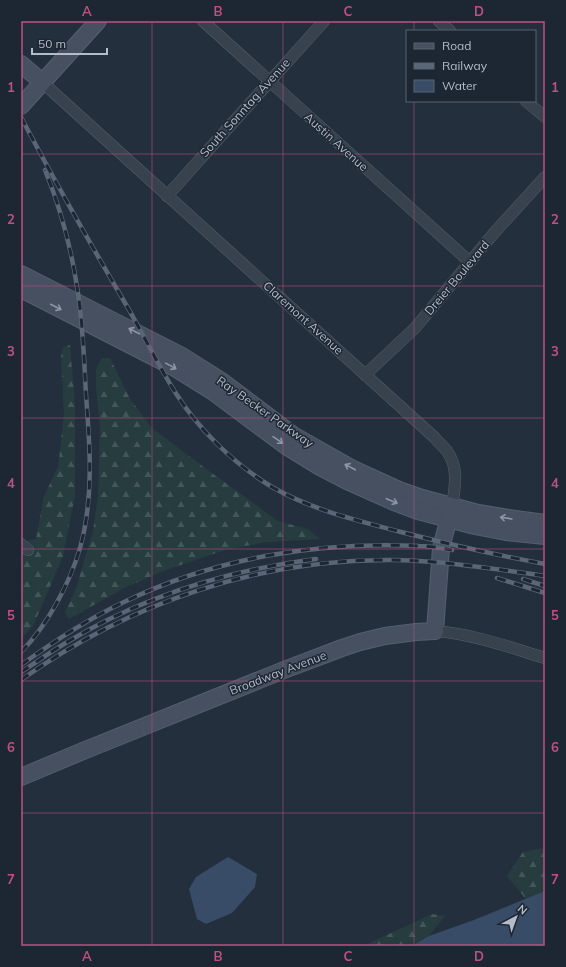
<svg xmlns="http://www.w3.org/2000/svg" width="566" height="967" viewBox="0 0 566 967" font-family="Mulish,sans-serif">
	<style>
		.forest { fill: url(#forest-firs) }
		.water { fill: #394c67 }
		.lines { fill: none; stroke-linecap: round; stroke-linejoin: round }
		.street-casing { stroke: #565f6c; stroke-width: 12 }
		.secondary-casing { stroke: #565f6c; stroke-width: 18 }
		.street { stroke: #38414e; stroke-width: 11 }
		.secondary { stroke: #465061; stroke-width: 16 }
		.rail-casing { stroke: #5a6575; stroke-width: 4.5 }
		.rail { stroke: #1d2633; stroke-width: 3; stroke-dasharray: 9; stroke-linecap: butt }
		.oneway { stroke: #8e96a5 }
		.grid { fill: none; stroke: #bd5182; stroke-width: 1; stroke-opacity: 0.55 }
		.labels { text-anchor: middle; stroke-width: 3; stroke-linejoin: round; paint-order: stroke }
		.street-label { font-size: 12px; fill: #b4bcc9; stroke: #1d2633 }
		.neatline { fill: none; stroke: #bd5182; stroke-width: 1.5 }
		.grid-label { font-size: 13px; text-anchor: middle; font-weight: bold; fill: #bd5182 }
	</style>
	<defs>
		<pattern id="forest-firs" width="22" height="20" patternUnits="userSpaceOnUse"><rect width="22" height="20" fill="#263c3f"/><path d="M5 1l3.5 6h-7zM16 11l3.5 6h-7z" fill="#435659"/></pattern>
	</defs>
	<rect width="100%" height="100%" fill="#242f3e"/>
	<g class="forest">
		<path d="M 70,345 L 75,405 L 75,495 L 63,556 L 33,626 L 21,639 L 21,542 L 36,539 L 44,496 L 58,467 L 64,415 L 61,356 L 63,347 Z"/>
		<path d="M 102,358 L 110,358 L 130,399 L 152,428 L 209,471 L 278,521 L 308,529 L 320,539 L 266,542 L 225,550 L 166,570 L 124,588 L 69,619 L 65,613 L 76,588 L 93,531 L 98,496 L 100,427 L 96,388 L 96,369 Z"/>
		<path d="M 545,848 L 545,891 L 526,899 L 507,876 L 523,852 Z"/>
		<path d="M 432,914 L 445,916 L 429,936 L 412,946 L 363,946 Z"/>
	</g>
	<g class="water">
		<path d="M 228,857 L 257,874 L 255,887 L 232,913 L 206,924 L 197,919 L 189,889 L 196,877 Z"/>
		<path d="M 545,891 L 545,946 L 412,946 L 429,936 L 474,920 Z"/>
	</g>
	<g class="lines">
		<defs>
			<g id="street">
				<path d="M 203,21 L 470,262"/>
				<path d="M 439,21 L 450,31"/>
				<path d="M 42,82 L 434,437 C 438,442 443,446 447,451 C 459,468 455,487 452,506"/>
				<path d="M 526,101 L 545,117"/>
				<path d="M 167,196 L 324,21"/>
				<path d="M 365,375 L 415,328 L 494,233 L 545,177"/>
				<path d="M 21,544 L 28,550"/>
				<path d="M 435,631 C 473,634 509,647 545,658"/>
			</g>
			<g id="secondary">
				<path d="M 21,64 L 42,82"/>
				<path d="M 21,106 L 98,21"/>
				<path d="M 21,274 L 182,356 L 220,380 L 293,435 L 353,469 L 399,490 L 422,498 L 478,513 L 508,518 L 545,523"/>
				<path d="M 21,289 L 175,368 L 212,391 L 286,446 L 320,467 L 347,481 L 394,502 L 418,511 L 475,526 L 506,532 L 545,536"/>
				<path d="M 21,777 L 83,751 L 284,670 L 342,648 L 360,642 L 385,636 L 416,632 L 435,631 L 441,548 L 451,510"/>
			</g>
		</defs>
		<use href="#street" class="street-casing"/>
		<use href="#secondary" class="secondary-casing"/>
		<use href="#street" class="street"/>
		<use href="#secondary" class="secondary"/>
		<defs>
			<g id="rail">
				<path d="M 21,117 C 55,182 91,245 128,308 C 144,336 158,365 175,392 C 198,429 234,464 272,487 C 312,510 356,520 401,532 C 448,544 496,555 545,564"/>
				<path d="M 497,578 L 545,593"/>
				<path d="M 523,579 L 545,586"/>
				<path d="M 21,652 C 47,626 70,583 80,548 C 94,498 90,446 86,395 C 84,359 83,322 77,287 C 71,247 60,207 45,170"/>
				<path d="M 21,665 C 53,642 86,620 122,603 C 214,558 317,541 419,546 C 430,546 441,548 452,550"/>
				<path d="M 21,672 C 35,663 49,653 64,644 C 141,597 228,570 316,559"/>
				<path d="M 21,680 C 129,603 261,558 395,560 C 445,561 495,569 545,576"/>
			</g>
		</defs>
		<use href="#rail" class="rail-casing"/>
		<use href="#rail" class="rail"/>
	</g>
	<defs><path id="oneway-shaft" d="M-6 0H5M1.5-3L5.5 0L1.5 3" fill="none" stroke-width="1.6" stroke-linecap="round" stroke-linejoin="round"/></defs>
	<g class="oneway">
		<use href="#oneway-shaft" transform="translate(56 307) rotate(27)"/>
		<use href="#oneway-shaft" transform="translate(134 331) rotate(-153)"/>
		<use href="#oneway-shaft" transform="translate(171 366) rotate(29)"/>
		<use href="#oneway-shaft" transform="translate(278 440) rotate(35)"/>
		<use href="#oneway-shaft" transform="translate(350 467) rotate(-152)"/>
		<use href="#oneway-shaft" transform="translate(392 501) rotate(23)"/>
		<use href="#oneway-shaft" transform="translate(506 518) rotate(-171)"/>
	</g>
	<path class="grid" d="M 152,21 L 152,946M 283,21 L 283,946M 414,21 L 414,31M 414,101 L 414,946M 21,154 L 545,154M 21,286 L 545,286M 21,418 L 545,418M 21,549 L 545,549M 21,681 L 545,681M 21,813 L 545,813"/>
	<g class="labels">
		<g class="street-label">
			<text transform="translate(245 108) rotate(-48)" y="4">South Sonntag Avenue</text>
			<text transform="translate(336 142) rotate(42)" y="4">Austin Avenue</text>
			<text transform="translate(457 278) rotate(-50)" y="4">Dreier Boulevard</text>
			<text transform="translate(303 318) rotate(42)" y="4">Claremont Avenue</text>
			<text transform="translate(265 412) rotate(35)" y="4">Ray Becker Parkway</text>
			<text transform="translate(278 673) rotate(-21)" y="4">Broadway Avenue</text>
		</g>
	</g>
	<rect width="566" height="967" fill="none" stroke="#1d2633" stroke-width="44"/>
	<rect x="406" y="30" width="130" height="72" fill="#1d2633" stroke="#59626f"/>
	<rect x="414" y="43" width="20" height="6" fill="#465061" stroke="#59626f"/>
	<text x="442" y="50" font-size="12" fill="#b4bcc9">Road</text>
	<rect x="414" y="63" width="20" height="6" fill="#5a6575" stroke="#59626f"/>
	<text x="442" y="70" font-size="12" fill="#b4bcc9">Railway</text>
	<rect x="414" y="80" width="20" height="12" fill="#394c67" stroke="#59626f"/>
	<text x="442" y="90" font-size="12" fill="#b4bcc9">Water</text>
	<g transform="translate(516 917) rotate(41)" stroke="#1d2633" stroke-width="3" paint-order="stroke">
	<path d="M0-3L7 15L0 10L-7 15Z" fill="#b4bcc9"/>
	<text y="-6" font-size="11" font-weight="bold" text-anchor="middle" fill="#b4bcc9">N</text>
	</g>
	<path d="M32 48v6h75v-6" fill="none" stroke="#b4bcc9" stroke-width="2"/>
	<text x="38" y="48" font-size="12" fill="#b4bcc9" stroke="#1d2633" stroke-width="3" paint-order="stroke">50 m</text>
	<rect x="22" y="22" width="522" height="923" class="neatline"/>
	<g class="grid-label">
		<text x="87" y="16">A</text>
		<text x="218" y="16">B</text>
		<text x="348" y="16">C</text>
		<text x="479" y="16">D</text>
		<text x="11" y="92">1</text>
		<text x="555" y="92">1</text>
		<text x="11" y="224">2</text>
		<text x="555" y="224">2</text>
		<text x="11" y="356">3</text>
		<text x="555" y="356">3</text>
		<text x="11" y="488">4</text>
		<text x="555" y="488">4</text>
		<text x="11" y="620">5</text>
		<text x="555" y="620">5</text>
		<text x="11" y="752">6</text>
		<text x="555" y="752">6</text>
		<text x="11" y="884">7</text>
		<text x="555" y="884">7</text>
		<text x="87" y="961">A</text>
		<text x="218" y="961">B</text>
		<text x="348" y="961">C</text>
		<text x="479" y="961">D</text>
	</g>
</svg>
